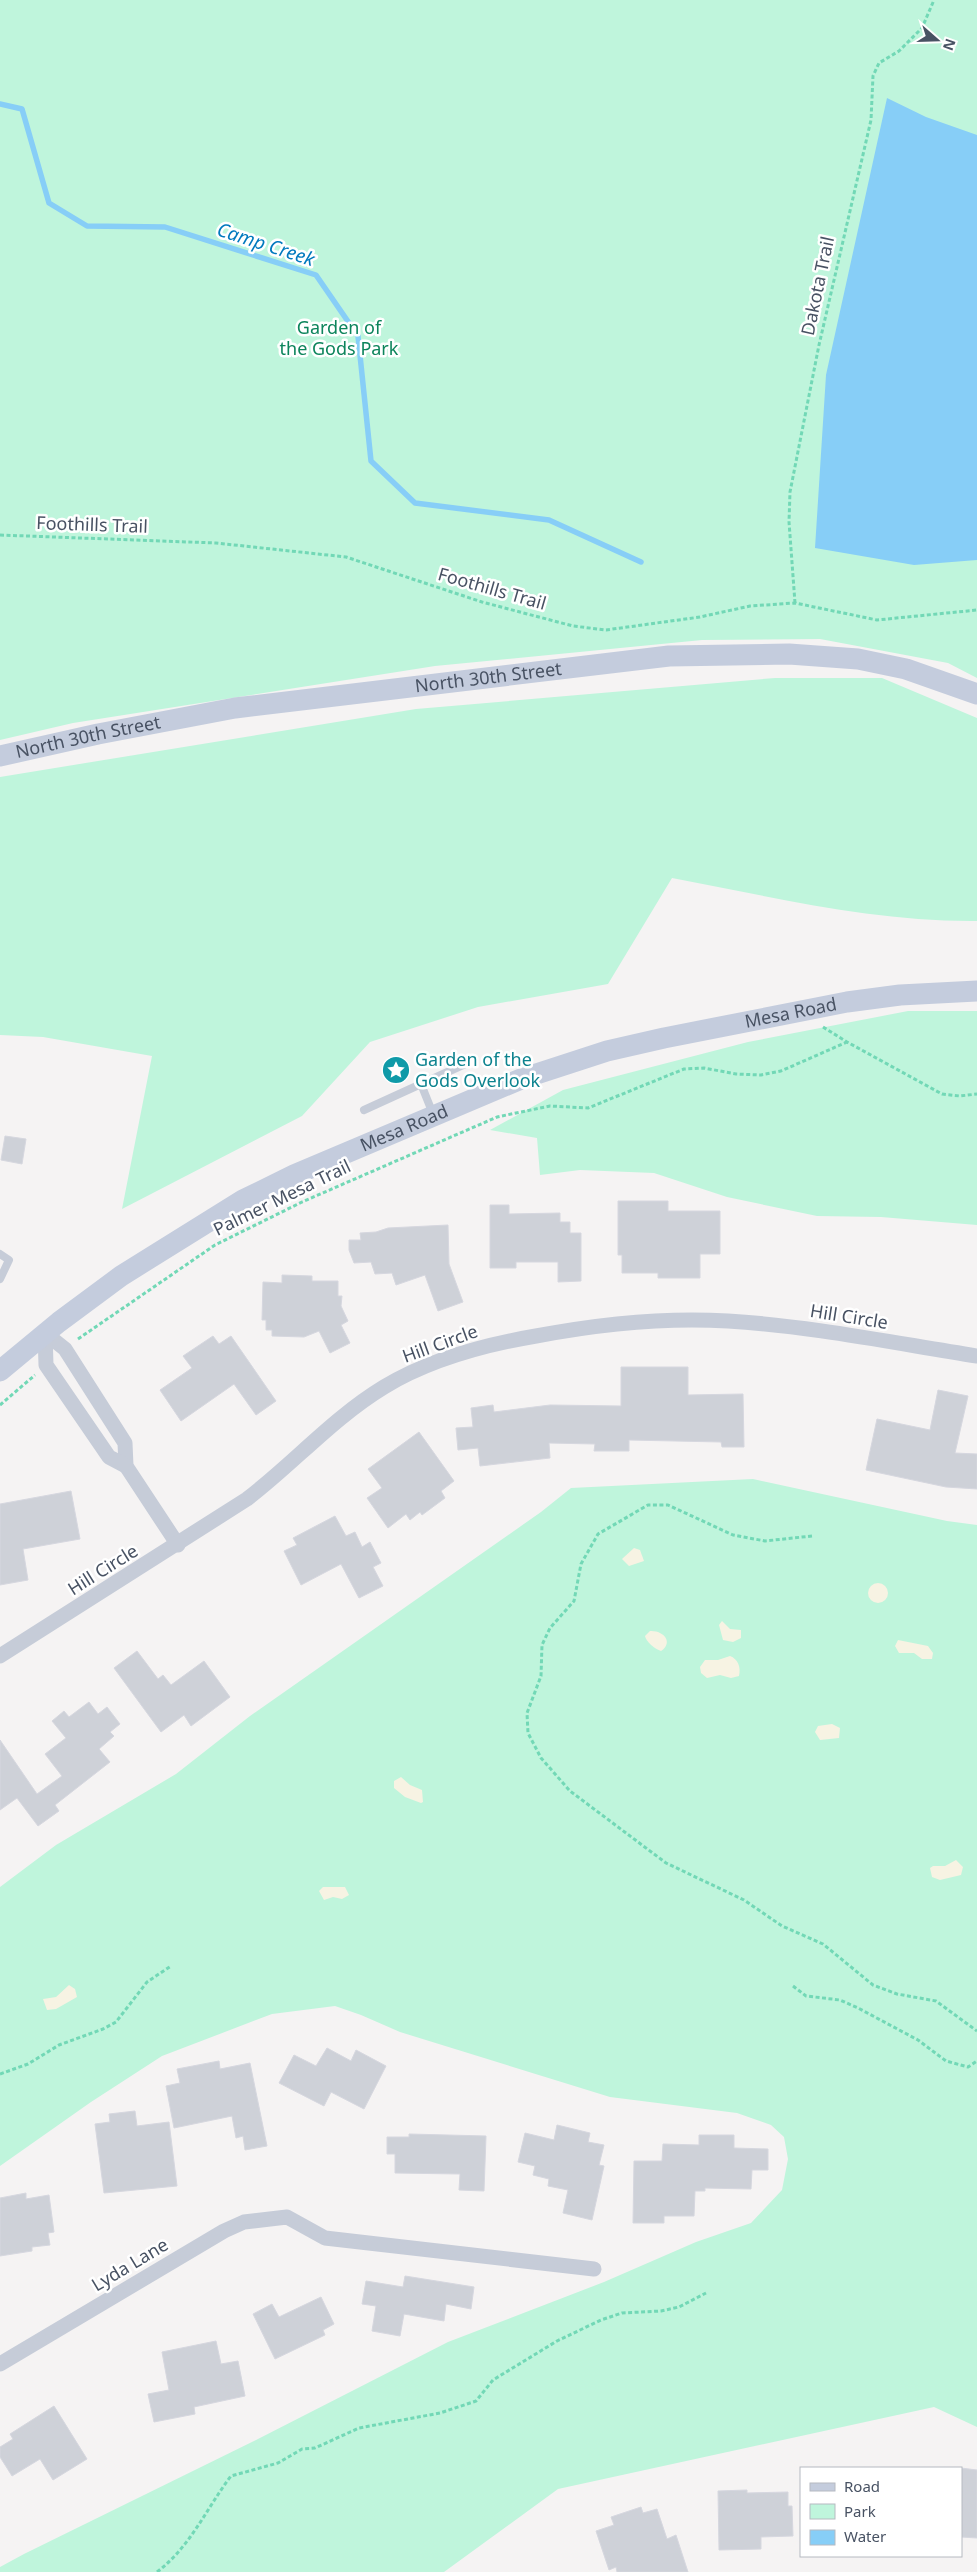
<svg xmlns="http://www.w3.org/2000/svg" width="977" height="2572" viewBox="0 0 977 2572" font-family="'Noto Sans',sans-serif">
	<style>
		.green { fill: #bff5dc }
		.sand { fill: #f7f3e3 }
		.water { fill: #87cef7 }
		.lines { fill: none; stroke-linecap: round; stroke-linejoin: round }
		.stream { stroke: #87cef7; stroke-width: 5.5 }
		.building { fill: #ced1d8; stroke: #d6d7df }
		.path { stroke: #72d8b6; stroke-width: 3; stroke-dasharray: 4 2.5; stroke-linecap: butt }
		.service { stroke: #c6ccd8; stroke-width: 8 }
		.minor { stroke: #c6ccd8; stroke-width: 15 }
		.secondary { stroke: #c4ccdd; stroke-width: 21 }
		.labels { text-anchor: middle; stroke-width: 5; stroke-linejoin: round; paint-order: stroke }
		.street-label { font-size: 18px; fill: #485263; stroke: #fff }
		.park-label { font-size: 18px; fill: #0c845b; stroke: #fff }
		.culture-label { font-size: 18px; fill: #0d838f; stroke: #fff; text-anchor: start }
		.water-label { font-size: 19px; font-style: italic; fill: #0079be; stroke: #fff }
	</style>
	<rect width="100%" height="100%" fill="#f5f3f3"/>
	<g class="green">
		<path d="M 0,0 L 977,0 L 977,678 L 948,663 L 820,639 L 702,640 L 435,666 L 73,723 L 0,740 Z"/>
		<path d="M 775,678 L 882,678 L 977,718 L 977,921 C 873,922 773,897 672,878 L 608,984 L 478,1007 L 370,1042 L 302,1116 L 122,1209 L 152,1056 L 43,1037 L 0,1035 L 0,777 L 416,709 Z"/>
		<path d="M 908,1011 L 977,1011 L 977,1225 L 881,1217 L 817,1216 L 727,1197 L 654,1173 L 580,1170 L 540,1175 L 537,1138 L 490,1130 L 563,1090 L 748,1042 Z"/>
		<path d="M 753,1479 L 947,1521 L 977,1525 L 977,2427 L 934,2407 L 558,2489 L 444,2572 L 0,2572 L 0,2567 L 24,2554 L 256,2440 L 448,2342 L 604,2282 L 696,2242 L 751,2223 L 782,2190 L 788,2159 L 784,2137 L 771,2125 L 737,2113 L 610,2097 L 400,2032 L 361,2015 L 335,2006 L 272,2014 L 162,2056 L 91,2102 L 0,2166 L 0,1887 L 56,1845 L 176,1774 L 250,1716 L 541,1512 L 571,1488 Z"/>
	</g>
	<g class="sand">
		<path d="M 634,1548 L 640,1550 L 644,1561 L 629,1566 L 622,1559 Z"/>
		<circle cx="878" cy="1593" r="10"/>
		<path d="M 722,1621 L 730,1629 L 741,1630 L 741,1638 L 733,1642 L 723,1640 L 719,1625 Z"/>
		<path d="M 650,1631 C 663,1630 674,1642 661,1651 C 655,1649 646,1642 645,1636 Z"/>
		<path d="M 898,1640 L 928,1646 L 933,1653 L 932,1659 L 922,1659 L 914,1653 L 899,1653 L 895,1646 Z"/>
		<path d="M 730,1656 C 738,1659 741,1667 739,1676 L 731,1678 L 720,1675 L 707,1678 L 701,1673 L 700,1667 L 705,1660 L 718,1660 Z"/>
		<path d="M 832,1724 L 840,1728 L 839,1738 L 820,1740 L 815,1732 L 818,1726 Z"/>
		<path d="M 401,1777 L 410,1785 L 422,1790 L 423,1802 L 421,1803 L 405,1797 L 394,1788 L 394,1781 Z"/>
		<path d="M 956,1860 L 963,1867 L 961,1875 L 940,1880 L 932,1877 L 930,1868 L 933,1866 L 945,1866 Z"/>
		<path d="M 323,1887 L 345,1887 L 349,1895 L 342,1899 L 333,1897 L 324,1900 L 319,1891 Z"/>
		<path d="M 69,1985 L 75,1989 L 77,1997 L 56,2009 L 47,2010 L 43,1999 L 56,1997 Z"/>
	</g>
	<path class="water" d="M 887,98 L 926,117 L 977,135 L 977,560 L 914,565 L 815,548 L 826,375 Z"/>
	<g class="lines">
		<path class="stream" d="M 0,104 L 22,109 L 49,203 L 87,226 L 165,227 L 316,275 L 358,336 L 371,461 L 415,503 L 549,520 L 641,562"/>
	</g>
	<g class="building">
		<path d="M 5,1136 L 26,1139 L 22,1164 L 1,1160 Z"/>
		<path d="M 618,1201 L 668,1201 L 668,1211 L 720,1211 L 720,1254 L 700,1254 L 700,1278 L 658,1278 L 658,1273 L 622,1273 L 622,1255 L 618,1255 Z"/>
		<path d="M 490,1205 L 509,1205 L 509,1214 L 560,1213 L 560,1222 L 570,1222 L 570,1233 L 581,1233 L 581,1281 L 558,1282 L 558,1262 L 516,1262 L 516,1268 L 490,1268 Z"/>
		<path d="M 448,1225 L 449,1264 L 463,1302 L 438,1311 L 425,1275 L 396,1285 L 392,1273 L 375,1274 L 371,1262 L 354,1263 L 349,1250 L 349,1240 L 361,1240 L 360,1233 L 376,1232 L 388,1228 Z"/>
		<path d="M 282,1275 L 312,1276 L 312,1281 L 338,1281 L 338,1296 L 342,1296 L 341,1306 L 348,1321 L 341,1325 L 350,1343 L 330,1353 L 319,1331 L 304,1337 L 272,1336 L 272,1330 L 266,1330 L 266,1320 L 262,1320 L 263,1282 L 282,1283 Z"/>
		<path d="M 213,1336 L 219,1344 L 231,1336 L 276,1401 L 256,1415 L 234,1384 L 181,1421 L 160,1390 L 192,1368 L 183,1356 Z"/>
		<path d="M 621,1367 L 688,1367 L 688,1395 L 743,1394 L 744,1447 L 722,1447 L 721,1442 L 629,1440 L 629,1451 L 594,1451 L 595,1444 L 549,1443 L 550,1458 L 480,1466 L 478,1448 L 458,1450 L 456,1428 L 473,1427 L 471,1408 L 493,1405 L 494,1412 L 550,1405 L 621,1406 Z"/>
		<path d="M 938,1390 L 968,1396 L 955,1453 L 977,1454 L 977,1489 L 946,1487 L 866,1470 L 877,1419 L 930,1430 Z"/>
		<path d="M 419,1432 L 454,1481 L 441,1491 L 445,1498 L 422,1515 L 420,1512 L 410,1520 L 406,1514 L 388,1528 L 367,1498 L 382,1488 L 368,1469 Z"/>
		<path d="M 71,1491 L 80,1539 L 23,1549 L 28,1580 L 0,1585 L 0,1504 Z"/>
		<path d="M 335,1516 L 346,1536 L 355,1532 L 362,1547 L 370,1542 L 381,1563 L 373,1567 L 383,1586 L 359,1598 L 341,1564 L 301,1585 L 284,1551 L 297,1545 L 293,1538 Z"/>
		<path d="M 137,1651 L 158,1679 L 163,1675 L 171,1685 L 204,1661 L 230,1697 L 191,1726 L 184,1715 L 161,1732 L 114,1668 Z"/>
		<path d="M 89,1702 L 98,1714 L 107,1707 L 120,1724 L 110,1732 L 114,1736 L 99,1749 L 110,1762 L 55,1805 L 59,1811 L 38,1826 L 17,1798 L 0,1810 L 0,1740 L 37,1794 L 62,1776 L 45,1754 L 66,1738 L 52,1721 L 64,1711 L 69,1717 Z"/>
		<path d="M 327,2048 L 351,2061 L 356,2050 L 386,2066 L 364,2109 L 331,2092 L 324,2106 L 279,2083 L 294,2055 L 316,2066 Z"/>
		<path d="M 219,2061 L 220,2069 L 250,2063 L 267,2146 L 245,2150 L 243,2136 L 236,2138 L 232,2116 L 174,2128 L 166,2086 L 180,2083 L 177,2069 Z"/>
		<path d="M 135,2111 L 137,2126 L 169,2122 L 177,2186 L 104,2193 L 95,2124 L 110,2122 L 109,2114 Z"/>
		<path d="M 557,2125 L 590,2133 L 588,2142 L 604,2145 L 599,2165 L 604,2166 L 592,2220 L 563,2213 L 568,2190 L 548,2186 L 549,2179 L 533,2175 L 535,2166 L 518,2162 L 525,2133 L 554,2140 Z"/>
		<path d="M 409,2134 L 486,2136 L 484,2191 L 459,2190 L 460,2174 L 395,2173 L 395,2154 L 387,2154 L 387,2137 L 409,2137 Z"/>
		<path d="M 699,2135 L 734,2135 L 734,2148 L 768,2149 L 768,2170 L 752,2170 L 751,2189 L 705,2188 L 705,2191 L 695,2191 L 694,2216 L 664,2216 L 664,2223 L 633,2223 L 634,2161 L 662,2161 L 663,2144 L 699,2145 Z"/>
		<path d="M 26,2193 L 26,2199 L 49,2195 L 54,2232 L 48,2233 L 50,2245 L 32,2247 L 32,2251 L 0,2256 L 0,2198 Z"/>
		<path d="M 405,2276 L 474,2287 L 471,2309 L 446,2304 L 444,2321 L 404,2314 L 400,2336 L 372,2331 L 376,2306 L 362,2304 L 366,2281 L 403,2287 Z"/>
		<path d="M 321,2297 L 334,2324 L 323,2330 L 325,2335 L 275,2359 L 253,2314 L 272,2304 L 279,2317 Z"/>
		<path d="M 216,2341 L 221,2364 L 238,2361 L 245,2396 L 194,2407 L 195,2414 L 154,2422 L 148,2394 L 169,2390 L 162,2352 Z"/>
		<path d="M 54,2406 L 87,2459 L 53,2480 L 40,2459 L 12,2476 L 0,2457 L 0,2447 L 13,2439 L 10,2434 Z"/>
		<path d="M 961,2468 L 977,2470 L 977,2538 L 961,2537 Z"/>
		<path d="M 747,2490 L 747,2493 L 788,2492 L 788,2506 L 792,2506 L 793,2536 L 761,2537 L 761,2549 L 719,2550 L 718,2491 Z"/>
		<path d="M 641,2507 L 643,2513 L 657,2509 L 667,2539 L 676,2535 L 688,2572 L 617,2572 L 616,2567 L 609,2570 L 596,2531 L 614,2525 L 611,2517 Z"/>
	</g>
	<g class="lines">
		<g class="path">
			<path d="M 0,535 L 216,543 L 346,557 L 482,602 L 573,626 L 606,630 L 700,617 L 750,606 L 795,603 L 877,620 L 977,610"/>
			<path d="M 795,603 L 789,522 L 790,492 L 819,345 L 871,120 L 873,76 L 879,63 L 899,51 L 922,28 L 934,0"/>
			<path d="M 823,1027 L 847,1042 L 942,1094 L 960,1096 L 977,1094"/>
			<path d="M 78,1339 L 215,1245 L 302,1202 L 497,1117 L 550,1106 L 588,1108 L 684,1069 L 704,1068 L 736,1074 L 761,1075 L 781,1071 L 847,1042"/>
			<path d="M 0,1405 L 35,1375"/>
			<path d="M 812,1536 L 765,1541 L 733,1535 L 668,1505 L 648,1505 L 598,1534 L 581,1564 L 574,1601 L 550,1628 L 542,1645 L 541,1676 L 527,1713 L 528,1733 L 541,1758 L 570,1791 L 666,1863 L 744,1900 L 782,1926 L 823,1944 L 873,1985 L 897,1994 L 936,2001 L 977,2031"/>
			<path d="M 793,1986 L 806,1996 L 840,2000 L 858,2008 L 918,2040 L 946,2061 L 968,2067 L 977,2061"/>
			<path d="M 0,2074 L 28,2064 L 59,2045 L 103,2029 L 116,2022 L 147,1982 L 171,1966"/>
			<path d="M 157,2572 C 191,2546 206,2509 231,2476 L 278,2463 L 302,2449 L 315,2448 L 359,2428 L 440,2413 L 476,2401 L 493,2380 L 557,2341 L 601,2320 L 622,2313 L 661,2311 L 679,2307 L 706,2293"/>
		</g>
		<g class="service">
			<path d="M 364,1110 L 421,1084"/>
			<path d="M 433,1114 L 421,1084 L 474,1060"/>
			<path d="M 0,1254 L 9,1260 L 0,1279"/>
		</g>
		<g class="minor">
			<path d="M 45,1333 L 65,1349 L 125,1443 L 126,1466 L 178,1545"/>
			<path d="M 45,1333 L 46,1365 L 109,1457 L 126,1466"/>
			<path d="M 0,1656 L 247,1499 C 294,1463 333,1418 384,1387 C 430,1359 483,1345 536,1336 C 599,1324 663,1317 728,1321 C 811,1326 894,1343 977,1356"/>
			<path d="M 0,2364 L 224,2231 L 244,2222 L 287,2217 L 325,2238 L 594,2269"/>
		</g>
		<g class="secondary">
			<path id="s1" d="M 0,756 L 98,734 L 235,708 L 669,656 L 789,654 L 858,659 L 906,669 L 977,694"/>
			<path id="s2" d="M 0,1371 L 59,1322 L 121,1276 L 243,1200 L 294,1175 L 521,1079 L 607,1051 L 664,1038 L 847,1002 L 900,995 L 977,991"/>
		</g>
	</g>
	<defs>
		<symbol id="sight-disc" viewBox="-11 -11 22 22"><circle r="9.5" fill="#0f9aa8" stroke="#fff"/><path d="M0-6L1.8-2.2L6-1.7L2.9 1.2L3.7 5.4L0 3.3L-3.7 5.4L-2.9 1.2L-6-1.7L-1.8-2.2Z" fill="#fff"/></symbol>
	</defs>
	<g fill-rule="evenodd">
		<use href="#sight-disc" x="380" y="1054" width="32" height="32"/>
	</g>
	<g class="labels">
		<g class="street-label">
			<text transform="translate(818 286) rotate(-78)" y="6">Dakota Trail</text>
			<text transform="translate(92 525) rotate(2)" y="6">Foothills Trail</text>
			<text transform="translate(492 589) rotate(16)" y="6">Foothills Trail</text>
			<text dy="6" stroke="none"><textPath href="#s1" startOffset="495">North 30th Street</textPath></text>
			<text dy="6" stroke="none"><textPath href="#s1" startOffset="90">North 30th Street</textPath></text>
			<text dy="6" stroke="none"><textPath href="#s2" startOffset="879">Mesa Road</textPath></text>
			<text dy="6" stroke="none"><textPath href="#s2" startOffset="474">Mesa Road</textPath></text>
			<text transform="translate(282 1198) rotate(-26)" y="6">Palmer Mesa Trail</text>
			<text transform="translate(849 1317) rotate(9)" y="6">Hill Circle</text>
			<text transform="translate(440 1344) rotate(-20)" y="6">Hill Circle</text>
			<text transform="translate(103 1570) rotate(-32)" y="6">Hill Circle</text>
			<text transform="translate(130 2265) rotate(-31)" y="6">Lyda Lane</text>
		</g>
		<g class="park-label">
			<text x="339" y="334">Garden of<tspan x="339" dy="21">the Gods Park</tspan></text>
		</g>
		<g class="culture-label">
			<text x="415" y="1066">Garden of the<tspan x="415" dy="21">Gods Overlook</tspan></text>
		</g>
		<g class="water-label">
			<text transform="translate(266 244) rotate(18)" y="7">Camp Creek</text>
		</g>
	</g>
	<rect x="800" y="2467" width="162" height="90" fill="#ffffff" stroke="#b6bac1"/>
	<rect x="810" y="2483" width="25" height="8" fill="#c4ccdd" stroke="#b6bac1"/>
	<text x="844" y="2492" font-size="15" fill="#485263">Road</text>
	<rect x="810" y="2504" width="25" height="15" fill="#bff5dc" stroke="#b6bac1"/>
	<text x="844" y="2517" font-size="15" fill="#485263">Park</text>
	<rect x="810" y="2530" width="25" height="15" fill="#87cef7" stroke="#b6bac1"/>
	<text x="844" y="2542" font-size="15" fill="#485263">Water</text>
	<g transform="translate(937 40) rotate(110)" stroke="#ffffff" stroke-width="4" paint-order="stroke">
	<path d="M0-4L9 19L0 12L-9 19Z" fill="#485263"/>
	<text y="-8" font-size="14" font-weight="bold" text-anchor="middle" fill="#485263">N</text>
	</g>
</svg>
